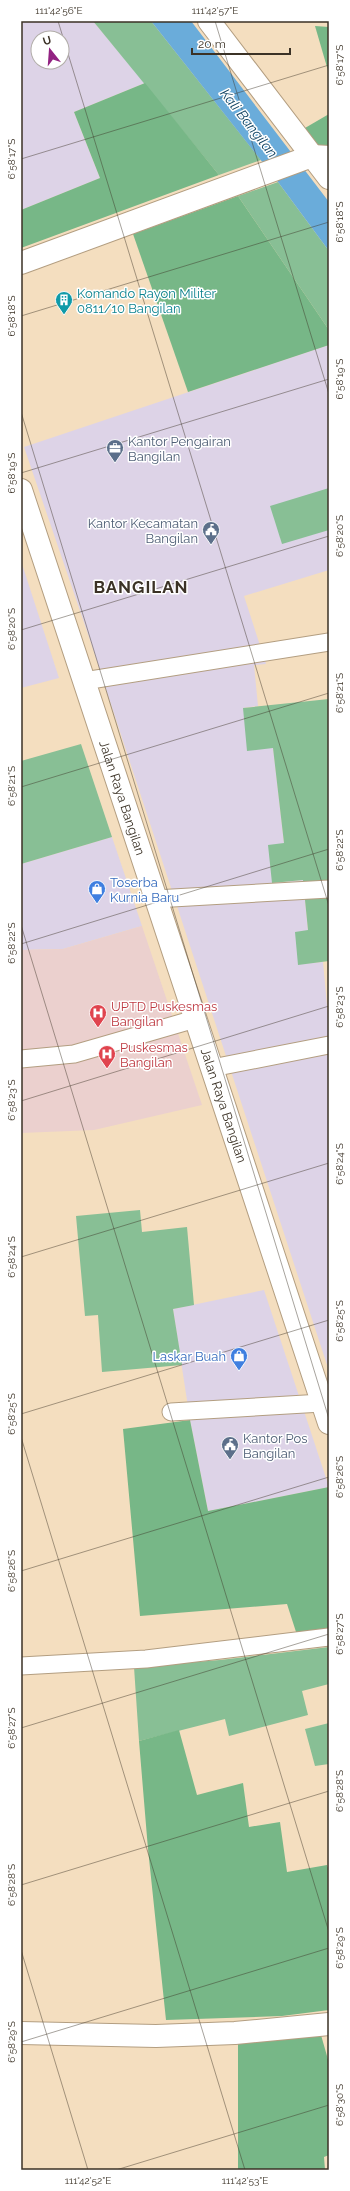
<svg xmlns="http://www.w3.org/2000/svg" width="350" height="2191" viewBox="0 0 350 2191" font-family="Raleway,sans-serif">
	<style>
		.commercial { fill: #ddd3e7; fill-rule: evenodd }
		.medical { fill: #ebd0ce }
		.green { fill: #88bf95 }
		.forest { fill: #77b787 }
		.water { fill: #6aacda }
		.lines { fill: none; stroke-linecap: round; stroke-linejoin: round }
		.service-casing { stroke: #b39e81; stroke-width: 19 }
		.minor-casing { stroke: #b39e81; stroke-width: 24 }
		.secondary-casing { stroke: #b39e81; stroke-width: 24 }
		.service { stroke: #fff; stroke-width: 17 }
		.minor { stroke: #fff; stroke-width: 22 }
		.secondary { stroke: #fff; stroke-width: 22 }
		.ticks { fill: none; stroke: #3b3226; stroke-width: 1; stroke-opacity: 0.45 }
		.labels { text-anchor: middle; stroke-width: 3; stroke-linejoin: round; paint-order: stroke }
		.culture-label { font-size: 13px; fill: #0d838f; stroke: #fff; text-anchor: start }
		.service-label { font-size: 13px; fill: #4e5e75; stroke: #fff; text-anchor: start }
		.street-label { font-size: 13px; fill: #3b3226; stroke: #fff }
		.shop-label { font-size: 13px; fill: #366cbe; stroke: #fff; text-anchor: start }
		.health-label { font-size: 13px; fill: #be3a42; stroke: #fff; text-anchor: start }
		.water-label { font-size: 14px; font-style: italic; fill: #104363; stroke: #fff }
		.district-label { font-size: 17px; font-weight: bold; letter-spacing: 1px; fill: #3b3226; stroke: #fff }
		.neatline { fill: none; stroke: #3b3226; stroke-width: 1.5 }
		.ticks-label { font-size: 10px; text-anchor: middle; fill: #3b3226 }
	</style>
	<rect width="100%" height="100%" fill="#f4debf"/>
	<g class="commercial">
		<path d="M 21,21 L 93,21 L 145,83 L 74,112 L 100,178 L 21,210 ZM 38,38 L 62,38 L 62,62 L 38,62 Z"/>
		<path d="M 329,345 L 329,570 L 244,596 L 266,664 L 254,665 L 258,706 L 243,708 L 273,747 L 284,843 L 272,883 L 303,880 L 308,931 L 298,964 L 323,962 L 329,1027 L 329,1371 L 91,643 L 24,447 Z"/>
		<path d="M 22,564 L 59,678 L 21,688 L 21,565 Z"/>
		<path d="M 112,837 L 142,926 L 63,949 L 21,950 L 21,864 Z"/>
		<path d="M 264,1290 L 329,1487 L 208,1511 L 190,1420 L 173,1309 Z"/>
	</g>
	<path class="medical" d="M 142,926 L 202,1105 L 94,1130 L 21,1133 L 21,950 L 63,949 Z"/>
	<g class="green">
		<path d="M 93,21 L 151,21 L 261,160 L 219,175 Z"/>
		<path d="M 278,182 L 329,251 L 329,330 L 238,196 Z"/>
		<path d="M 329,488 L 329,530 L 282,544 L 270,506 Z"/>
		<path d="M 329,699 L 329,961 L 298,965 L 295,932 L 308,930 L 303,880 L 272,883 L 268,845 L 284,843 L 273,748 L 247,751 L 243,708 Z"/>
		<path d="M 81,744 L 112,837 L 21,864 L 21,761 Z"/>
		<path d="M 140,1210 L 142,1232 L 187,1227 L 194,1305 L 173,1309 L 182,1365 L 102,1372 L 98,1315 L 85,1316 L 76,1216 Z"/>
		<path d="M 329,1647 L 329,1684 L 302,1691 L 308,1715 L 229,1736 L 225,1719 L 139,1741 L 134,1667 L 220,1660 Z"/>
		<path d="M 329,1723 L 329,1764 L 315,1766 L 305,1729 Z"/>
	</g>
	<g class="forest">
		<path d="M 315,26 L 329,27 L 329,74 Z"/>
		<path d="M 145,83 L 219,175 L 21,248 L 21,210 L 100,178 L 74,112 Z"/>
		<path d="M 329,114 L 329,160 L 305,128 Z"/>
		<path d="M 238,196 L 329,330 L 329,345 L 188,392 L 133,234 Z"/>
		<path d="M 190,1420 L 208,1511 L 329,1487 L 329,1631 L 297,1635 L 287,1604 L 140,1616 L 123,1429 Z"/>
		<path d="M 179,1730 L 197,1795 L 243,1783 L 249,1827 L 280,1822 L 287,1872 L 327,1865 L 329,1871 L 329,2010 L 282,2016 L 166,2020 L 148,1849 L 139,1741 Z"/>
		<path d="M 321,2035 L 329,2063 L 329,2155 L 324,2157 L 325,2170 L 238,2170 L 238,2044 Z"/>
	</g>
	<path class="water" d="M 151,21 L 191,21 L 329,202 L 329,251 L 278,182 Z"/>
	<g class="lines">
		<defs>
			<g id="service">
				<path d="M 84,681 L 329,642"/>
				<path d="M 155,899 L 329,889"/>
				<path d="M 21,1059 L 74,1054 L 195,1019"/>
				<path d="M 212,1068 L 329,1045"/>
				<path d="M 171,1412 L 322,1403"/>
				<path d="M 21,1666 L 146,1659 L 329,1637"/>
			</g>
			<g id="minor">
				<path d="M 209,21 L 329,178"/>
				<path d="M 21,263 L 312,156 L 329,157"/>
				<path d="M 21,2033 L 156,2036 L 235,2033 L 329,2024"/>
			</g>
			<g id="secondary">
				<path id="s1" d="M 21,490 L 329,1423"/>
			</g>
		</defs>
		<use href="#service" class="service-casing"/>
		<use href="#minor" class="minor-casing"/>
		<use href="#secondary" class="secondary-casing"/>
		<use href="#service" class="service"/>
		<use href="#minor" class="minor"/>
		<use href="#secondary" class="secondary"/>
	</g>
	<path class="ticks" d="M 58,21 L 329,906M 215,21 L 329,394M 21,159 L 329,65M 21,316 L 329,222M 21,412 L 329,1419M 21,473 L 329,379M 21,630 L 329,536M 21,787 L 329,693M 21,925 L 329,1932M 21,944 L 329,849M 21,1101 L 329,1006M 21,1257 L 329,1163M 21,1414 L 329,1320M 21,1437 L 245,2170M 21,1571 L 329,1477M 21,1728 L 329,1634M 21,1885 L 329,1791M 21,1950 L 88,2170M 21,2042 L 329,1948M 116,2170 L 329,2105"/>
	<defs>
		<symbol id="building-pin" viewBox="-11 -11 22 30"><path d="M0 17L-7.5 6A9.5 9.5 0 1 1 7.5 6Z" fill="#0f9aa8" stroke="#fff"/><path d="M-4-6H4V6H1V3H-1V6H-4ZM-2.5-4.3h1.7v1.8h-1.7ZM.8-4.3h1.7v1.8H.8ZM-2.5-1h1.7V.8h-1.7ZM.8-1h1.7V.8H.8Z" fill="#fff"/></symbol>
		<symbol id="office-pin" viewBox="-11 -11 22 30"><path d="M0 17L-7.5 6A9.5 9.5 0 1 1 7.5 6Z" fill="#5c6f8a" stroke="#fff"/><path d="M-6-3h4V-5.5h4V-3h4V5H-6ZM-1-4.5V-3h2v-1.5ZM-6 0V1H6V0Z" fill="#fff"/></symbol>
		<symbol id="civic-pin" viewBox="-11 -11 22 30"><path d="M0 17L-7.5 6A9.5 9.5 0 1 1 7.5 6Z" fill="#5c6f8a" stroke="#fff"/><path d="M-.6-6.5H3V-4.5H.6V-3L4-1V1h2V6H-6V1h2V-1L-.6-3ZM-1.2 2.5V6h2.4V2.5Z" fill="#fff"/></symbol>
		<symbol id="shop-pin" viewBox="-11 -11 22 30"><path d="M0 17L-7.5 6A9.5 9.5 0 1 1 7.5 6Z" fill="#3f7fe0" stroke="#fff"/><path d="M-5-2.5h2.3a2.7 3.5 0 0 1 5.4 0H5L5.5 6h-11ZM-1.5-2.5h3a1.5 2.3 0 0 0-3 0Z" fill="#fff"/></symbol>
		<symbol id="hospital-pin" viewBox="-11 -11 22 30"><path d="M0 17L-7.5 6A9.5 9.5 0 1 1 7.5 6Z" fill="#e0444e" stroke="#fff"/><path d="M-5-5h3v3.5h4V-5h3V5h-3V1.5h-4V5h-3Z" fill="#fff"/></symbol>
	</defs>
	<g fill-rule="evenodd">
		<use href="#building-pin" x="54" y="290" width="20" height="27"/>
		<use href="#office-pin" x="105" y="438" width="20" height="27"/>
		<use href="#civic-pin" x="201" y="520" width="20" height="27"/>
		<use href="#shop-pin" x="87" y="879" width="20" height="27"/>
		<use href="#hospital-pin" x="88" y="1003" width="20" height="27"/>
		<use href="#hospital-pin" x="97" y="1044" width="20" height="27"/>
		<use href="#shop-pin" x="229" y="1346" width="20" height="27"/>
		<use href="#civic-pin" x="220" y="1435" width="20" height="27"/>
	</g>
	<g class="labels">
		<g class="culture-label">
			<text x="77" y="298">Komando Rayon Militer<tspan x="77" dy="15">0811/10 Bangilan</tspan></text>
		</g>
		<g class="service-label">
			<text x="128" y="446">Kantor Pengairan<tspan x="128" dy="15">Bangilan</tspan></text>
			<text x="198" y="528" text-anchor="end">Kantor Kecamatan<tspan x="198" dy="15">Bangilan</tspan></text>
			<text x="243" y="1443">Kantor Pos<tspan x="243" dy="15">Bangilan</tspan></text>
		</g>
		<g class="street-label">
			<text dy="5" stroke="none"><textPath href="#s1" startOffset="324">Jalan Raya Bangilan</textPath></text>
			<text dy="5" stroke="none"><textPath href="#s1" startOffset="648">Jalan Raya Bangilan</textPath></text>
		</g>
		<g class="shop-label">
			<text x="110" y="887">Toserba<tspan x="110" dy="15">Kurnia Baru</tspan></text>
			<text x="226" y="1361" text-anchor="end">Laskar Buah</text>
		</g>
		<g class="health-label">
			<text x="111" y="1011">UPTD Puskesmas<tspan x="111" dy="15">Bangilan</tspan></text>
			<text x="120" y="1052">Puskesmas<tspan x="120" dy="15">Bangilan</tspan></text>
		</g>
		<g class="water-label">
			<text transform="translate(249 123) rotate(52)" y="5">Kali Bangilan</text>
		</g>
		<g class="district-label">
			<text x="141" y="593">BANGILAN</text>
		</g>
	</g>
	<rect width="350" height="2191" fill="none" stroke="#ffffff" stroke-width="44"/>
	<g transform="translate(50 50) rotate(343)"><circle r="19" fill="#ffffff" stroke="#b1ada8"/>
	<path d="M0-3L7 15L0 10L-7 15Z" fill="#922282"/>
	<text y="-6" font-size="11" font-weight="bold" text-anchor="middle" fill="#3b3226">U</text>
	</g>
	<path d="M192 48v6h98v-6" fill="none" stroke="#3b3226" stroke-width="2"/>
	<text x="198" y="48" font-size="12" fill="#3b3226" stroke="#ffffff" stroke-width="3" paint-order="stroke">20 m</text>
	<rect x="22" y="22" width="306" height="2147" class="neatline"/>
	<g class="ticks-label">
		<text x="59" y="14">111°42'56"E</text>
		<text x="215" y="14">111°42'57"E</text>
		<text transform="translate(339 65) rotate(-90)" y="4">6°58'17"S</text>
		<text transform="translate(11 159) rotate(-90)" y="4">6°58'17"S</text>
		<text transform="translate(339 222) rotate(-90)" y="4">6°58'18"S</text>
		<text transform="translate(11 316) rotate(-90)" y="4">6°58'18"S</text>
		<text transform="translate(339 379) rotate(-90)" y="4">6°58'19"S</text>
		<text transform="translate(11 473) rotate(-90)" y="4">6°58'19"S</text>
		<text transform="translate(339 536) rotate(-90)" y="4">6°58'20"S</text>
		<text transform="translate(11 629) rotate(-90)" y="4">6°58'20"S</text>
		<text transform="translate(339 693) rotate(-90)" y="4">6°58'21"S</text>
		<text transform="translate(11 786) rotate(-90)" y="4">6°58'21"S</text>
		<text transform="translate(339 850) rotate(-90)" y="4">6°58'22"S</text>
		<text transform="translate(11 943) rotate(-90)" y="4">6°58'22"S</text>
		<text transform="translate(339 1007) rotate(-90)" y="4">6°58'23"S</text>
		<text transform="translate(11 1100) rotate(-90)" y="4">6°58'23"S</text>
		<text transform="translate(339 1164) rotate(-90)" y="4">6°58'24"S</text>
		<text transform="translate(11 1257) rotate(-90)" y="4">6°58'24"S</text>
		<text transform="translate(339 1321) rotate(-90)" y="4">6°58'25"S</text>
		<text transform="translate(11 1414) rotate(-90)" y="4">6°58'25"S</text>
		<text transform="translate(339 1477) rotate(-90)" y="4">6°58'26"S</text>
		<text transform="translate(11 1571) rotate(-90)" y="4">6°58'26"S</text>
		<text transform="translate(339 1634) rotate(-90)" y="4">6°58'27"S</text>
		<text transform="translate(11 1728) rotate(-90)" y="4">6°58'27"S</text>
		<text transform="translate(339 1791) rotate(-90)" y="4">6°58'28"S</text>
		<text transform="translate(11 1885) rotate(-90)" y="4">6°58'28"S</text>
		<text transform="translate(339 1948) rotate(-90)" y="4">6°58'29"S</text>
		<text transform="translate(11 2042) rotate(-90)" y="4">6°58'29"S</text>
		<text transform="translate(339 2105) rotate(-90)" y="4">6°58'30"S</text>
		<text x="88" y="2184">111°42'52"E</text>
		<text x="245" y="2184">111°42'53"E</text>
	</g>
</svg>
